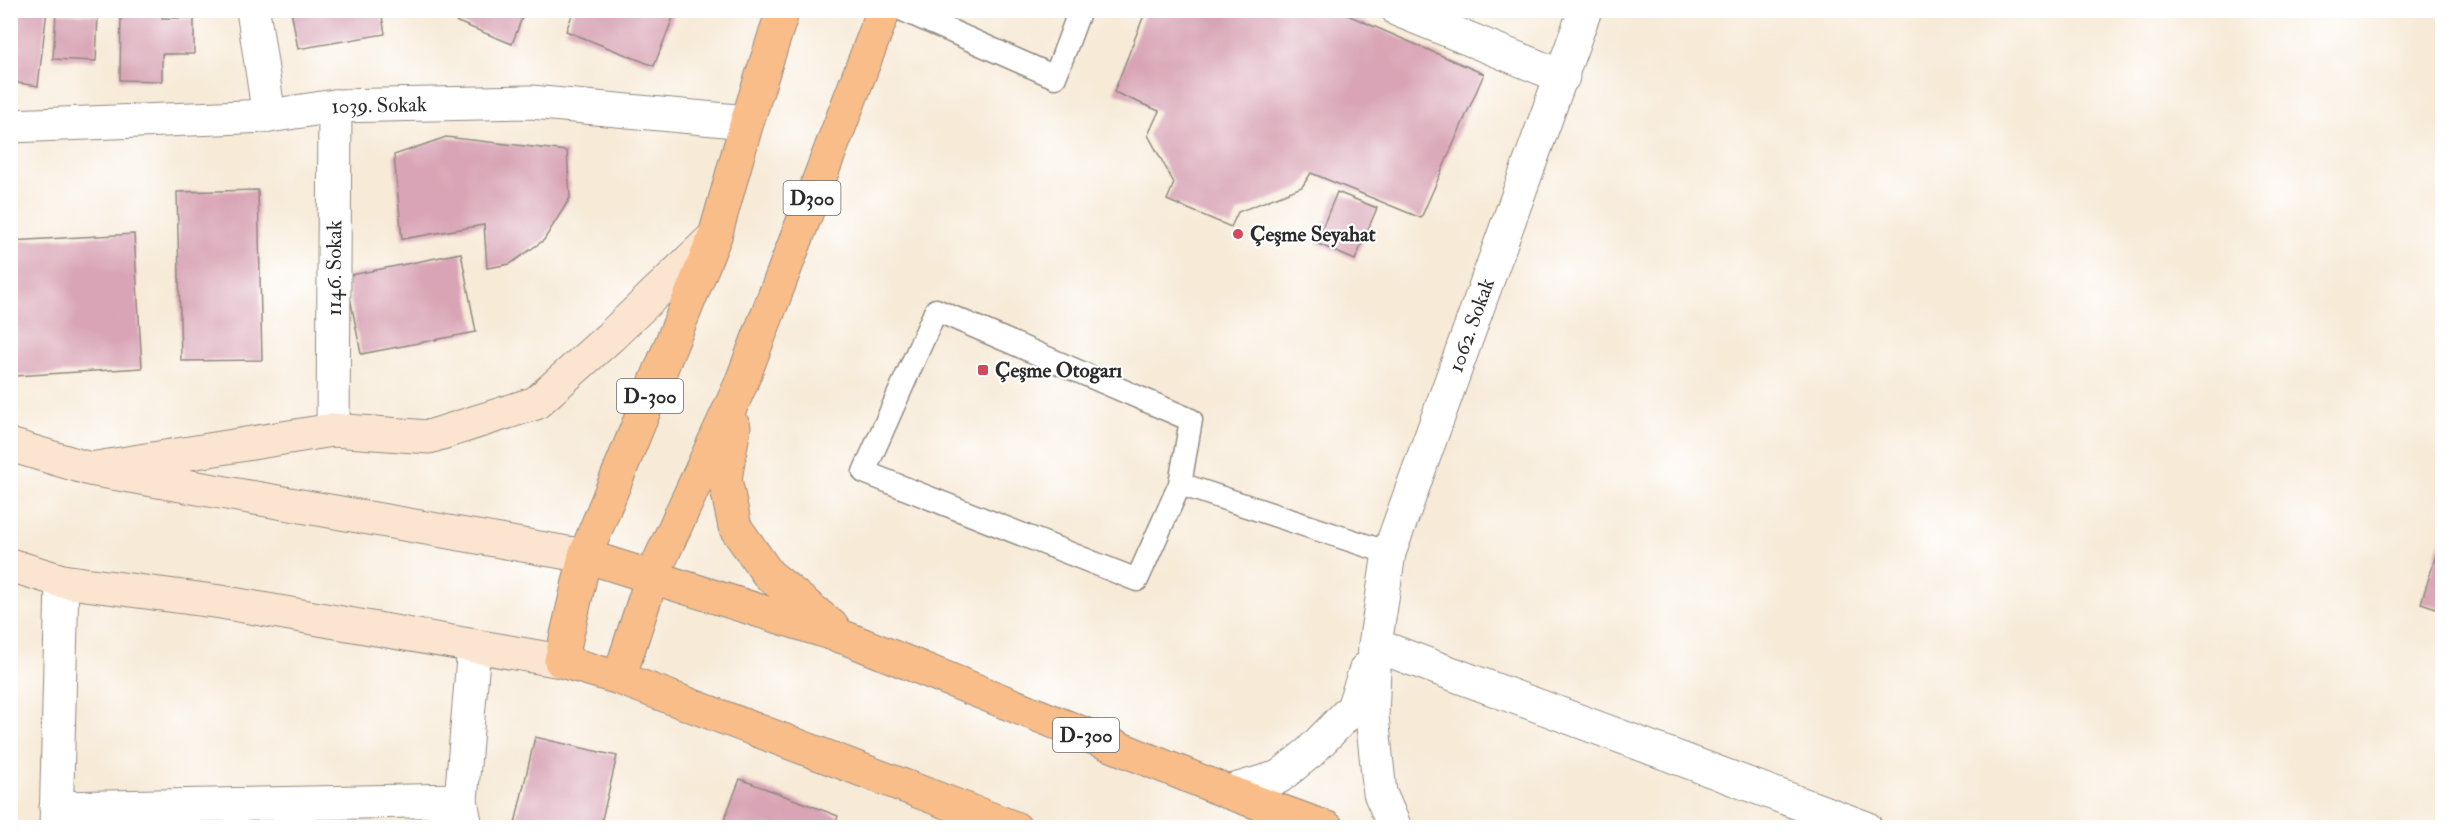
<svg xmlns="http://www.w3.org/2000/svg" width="2453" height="838" viewBox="0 0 2453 838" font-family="'IM FELL Double Pica',serif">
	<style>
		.building { fill: #d9a5b6 }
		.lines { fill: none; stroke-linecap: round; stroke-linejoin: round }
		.service-casing { stroke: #918a81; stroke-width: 25 }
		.minor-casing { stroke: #918a81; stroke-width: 35 }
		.secondary-casing { stroke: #918a81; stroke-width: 35 }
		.trunk-casing { stroke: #918a81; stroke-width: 35 }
		.service { stroke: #fff; stroke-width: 22 }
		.minor { stroke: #fff; stroke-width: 33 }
		.secondary { stroke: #fce5d0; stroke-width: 33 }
		.trunk { stroke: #f8bd89; stroke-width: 33 }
		.poi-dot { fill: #d1495b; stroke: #fff; stroke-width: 2 }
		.labels { text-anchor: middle; stroke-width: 4.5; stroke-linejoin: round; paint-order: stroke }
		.shield { fill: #fff; stroke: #6b6b6b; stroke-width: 1.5 }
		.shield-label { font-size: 20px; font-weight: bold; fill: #2b2b2b }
		.street-label { font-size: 21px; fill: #2b2b2b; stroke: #fff }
		.poi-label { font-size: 21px; font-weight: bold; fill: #2b2b2b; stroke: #fff; text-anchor: start }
	</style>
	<rect width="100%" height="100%" fill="#fff"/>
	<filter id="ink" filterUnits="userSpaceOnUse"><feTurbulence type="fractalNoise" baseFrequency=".0167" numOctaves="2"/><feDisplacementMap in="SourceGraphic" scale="12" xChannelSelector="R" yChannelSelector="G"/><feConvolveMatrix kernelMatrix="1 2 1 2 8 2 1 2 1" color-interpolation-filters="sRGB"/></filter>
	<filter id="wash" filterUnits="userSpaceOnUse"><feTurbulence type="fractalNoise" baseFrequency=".008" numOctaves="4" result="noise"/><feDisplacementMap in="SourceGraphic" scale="24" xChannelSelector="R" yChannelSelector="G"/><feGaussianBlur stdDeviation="1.35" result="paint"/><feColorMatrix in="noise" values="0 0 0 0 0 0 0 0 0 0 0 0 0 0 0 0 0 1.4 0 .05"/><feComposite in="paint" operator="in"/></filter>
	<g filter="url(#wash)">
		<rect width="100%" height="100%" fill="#f7ead7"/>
		<g id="blocks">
			<g class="building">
				<path d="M 16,10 L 47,10 L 38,86 L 10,82 L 10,58 Z"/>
				<path d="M 121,10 L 162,10 L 162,18 L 194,18 L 194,54 L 162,54 L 162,81 L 120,80 Z"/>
				<path d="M 291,10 L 381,10 L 385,34 L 298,49 Z"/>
				<path d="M 428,10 L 525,10 L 512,44 Z"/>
				<path d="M 574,10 L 676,10 L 654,66 L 566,31 Z"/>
				<path d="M 1146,10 L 1336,10 L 1484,74 L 1421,218 L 1311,173 L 1302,187 L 1238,212 L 1231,227 L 1167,200 L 1174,183 L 1148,135 L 1159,111 L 1114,92 Z"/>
				<path d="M 56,13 L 98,15 L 96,61 L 53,59 Z"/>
				<path d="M 446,137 L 567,151 L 570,198 L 544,240 L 510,264 L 487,268 L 484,225 L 402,239 L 394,155 Z"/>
				<path d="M 258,190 L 262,360 L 181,361 L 177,192 Z"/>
				<path d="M 1337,192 L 1377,208 L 1355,260 L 1316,243 Z"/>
				<path d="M 134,234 L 142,368 L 15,376 L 10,294 L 10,241 Z"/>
				<path d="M 461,253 L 476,332 L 361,354 L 346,276 Z"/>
				<path d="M 2442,536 L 2442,610 L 2421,603 Z"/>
				<path d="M 535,737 L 617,756 L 600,828 L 514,828 Z"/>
				<path d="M 740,779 L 838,816 L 834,828 L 721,828 Z"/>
			</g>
		</g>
	</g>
	<g filter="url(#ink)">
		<use href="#blocks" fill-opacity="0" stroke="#918a81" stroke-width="1.5"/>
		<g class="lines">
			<defs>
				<g id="service">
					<path d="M 903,10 L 1055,77 L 1080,10"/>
					<path d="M 936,310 L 1191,420 L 1180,484 L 1137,580 L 864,472 Z"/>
					<path d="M 1180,484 L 1389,553"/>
				</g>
				<g id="minor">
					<path d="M 253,10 L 269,116"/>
					<path d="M 1398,10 L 1563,77"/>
					<path id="s1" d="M 10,126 L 269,116 L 335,106 L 531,102 L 747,122"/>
					<path id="s2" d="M 333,430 L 335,106"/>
					<path d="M 1375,645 L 1866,828"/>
					<path d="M 1228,792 L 1279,777 L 1310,752 L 1353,708 L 1366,669"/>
					<path d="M 56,808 L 461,800"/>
					<path d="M 56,828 L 62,581"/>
					<path d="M 466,828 L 461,800 L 474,647"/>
					<path id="s3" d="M 1395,828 L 1380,793 L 1372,717 L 1375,645 L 1389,553 L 1585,10"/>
				</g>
				<g id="secondary">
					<path d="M 10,445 L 90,469 L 585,556"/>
					<path d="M 90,469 L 333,430 L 429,437 L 536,403 L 611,336 L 715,236"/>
					<path d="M 10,565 L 62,581 L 221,602 L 561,661"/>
				</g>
				<g id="trunk">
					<path d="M 783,10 L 747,122 L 715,236 L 585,556 L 561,661 L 619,678 L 1015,828"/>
					<path d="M 734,427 L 725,479 L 735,527 L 768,574 L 833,627"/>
					<path d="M 585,556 L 846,638 L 1228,792 L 1327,828"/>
					<path d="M 619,678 L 652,577 L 740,386 L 884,10"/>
				</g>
			</defs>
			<use href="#service" class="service-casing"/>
			<use href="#minor" class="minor-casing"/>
			<use href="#secondary" class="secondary-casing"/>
			<use href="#trunk" class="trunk-casing"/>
			<use href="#service" class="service"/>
			<use href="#minor" class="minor"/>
			<use href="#secondary" class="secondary"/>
			<use href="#trunk" class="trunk"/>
		</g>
	</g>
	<g class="poi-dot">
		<circle cx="1238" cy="234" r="6"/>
		<rect x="977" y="364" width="12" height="12" rx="3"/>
	</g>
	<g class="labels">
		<g class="shield">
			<rect x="783.5" y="181" width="57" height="34" rx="4.5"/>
			<rect x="617" y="379" width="66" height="34" rx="4.5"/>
			<rect x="1053" y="718" width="66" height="34" rx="4.5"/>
		</g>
		<g class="shield-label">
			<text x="812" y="205">D300</text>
			<text x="650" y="403">D-300</text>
			<text x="1086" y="742">D-300</text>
		</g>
		<g class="street-label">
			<text dy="7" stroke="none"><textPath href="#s1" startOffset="370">1039. Sokak</textPath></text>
			<text dy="7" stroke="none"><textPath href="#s2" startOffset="162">1146. Sokak</textPath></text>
			<text dy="7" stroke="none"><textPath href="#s3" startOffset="522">1062. Sokak</textPath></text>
		</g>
		<g class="poi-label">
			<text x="1250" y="241">Çeşme Seyahat</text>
			<text x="995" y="377">Çeşme Otogarı</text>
		</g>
	</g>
	<rect width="2453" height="838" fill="none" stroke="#fff" stroke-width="36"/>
</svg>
